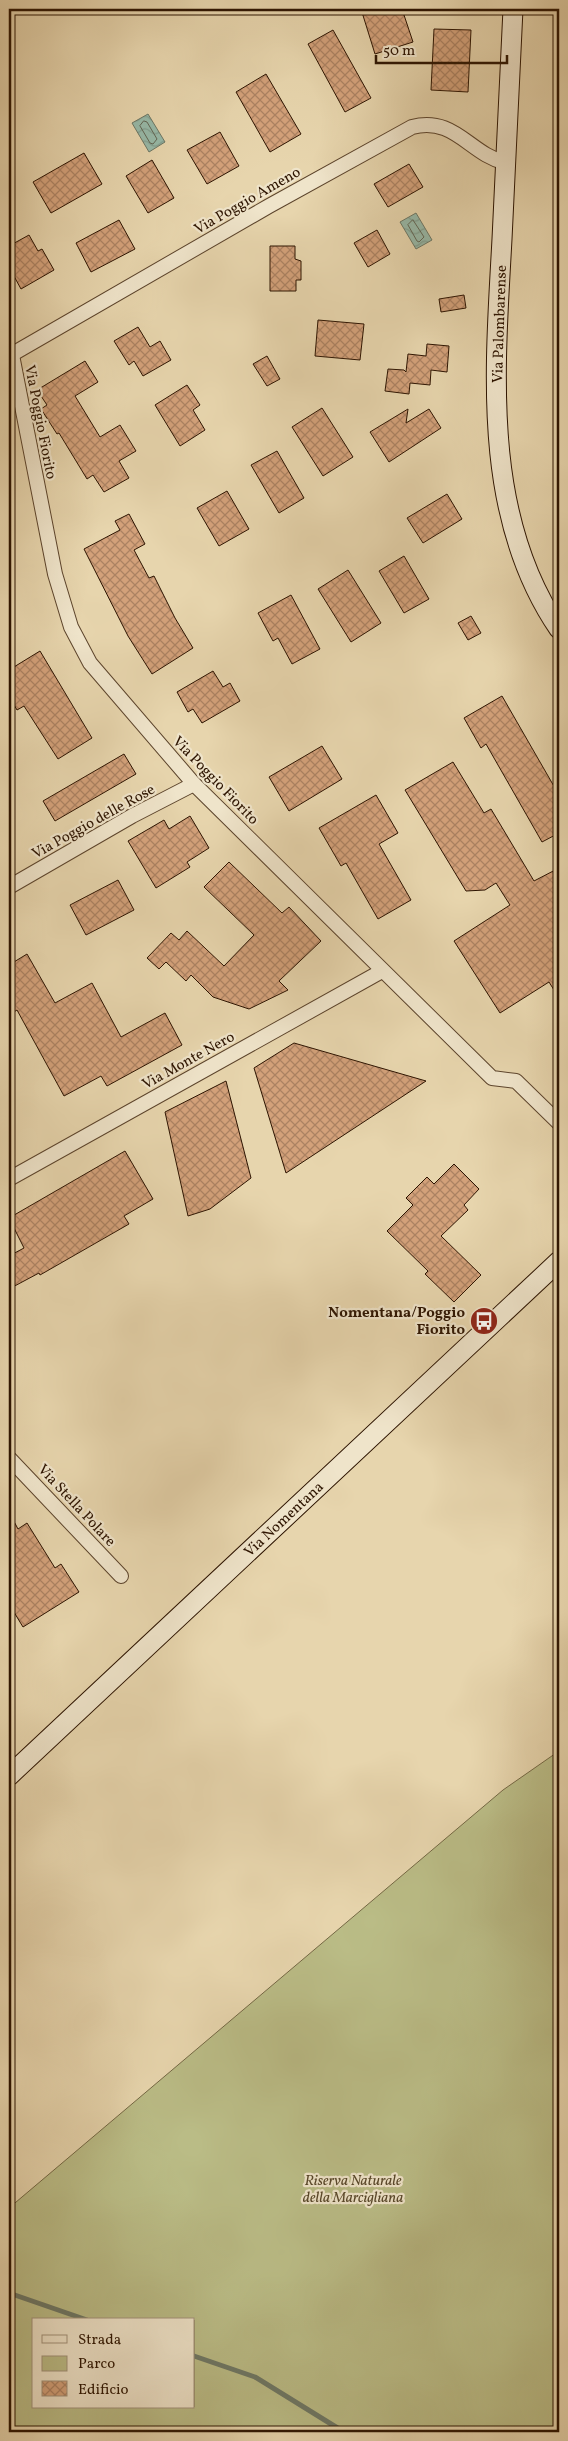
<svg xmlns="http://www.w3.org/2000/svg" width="568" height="2441" viewBox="0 0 568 2441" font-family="Vollkorn,serif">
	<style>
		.park { fill: #babc86; stroke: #746844; fill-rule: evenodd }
		.water { fill: url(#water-waves); stroke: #6d7765 }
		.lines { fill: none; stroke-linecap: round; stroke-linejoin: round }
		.shore { stroke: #626654; stroke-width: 1 }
		.stream { stroke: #6d7765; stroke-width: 5 }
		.building { fill: url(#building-cross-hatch); stroke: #2d1401 }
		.street-casing { stroke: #5c442c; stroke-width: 16 }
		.secondary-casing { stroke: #2d1401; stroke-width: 21 }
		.street { stroke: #efe4ca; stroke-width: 14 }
		.secondary { stroke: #efe4ca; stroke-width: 19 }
		.labels { text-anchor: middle; stroke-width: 4.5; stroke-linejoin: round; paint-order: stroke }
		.street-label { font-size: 15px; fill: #2d1401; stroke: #efe4ca }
		.poi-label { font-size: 15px; font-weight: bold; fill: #2d1401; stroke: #efe4ca; text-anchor: end }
		.park-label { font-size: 15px; font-style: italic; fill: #574629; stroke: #efe4ca }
	</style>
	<defs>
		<pattern id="water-waves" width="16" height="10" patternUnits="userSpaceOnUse" patternTransform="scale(1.25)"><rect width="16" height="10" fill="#97b9a8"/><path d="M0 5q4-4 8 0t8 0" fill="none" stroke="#829e8f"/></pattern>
		<pattern id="building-cross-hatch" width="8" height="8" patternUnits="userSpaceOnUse" patternTransform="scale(1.25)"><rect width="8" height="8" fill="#d3a17a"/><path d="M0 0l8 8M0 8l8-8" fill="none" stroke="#ac8262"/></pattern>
	</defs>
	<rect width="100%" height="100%" fill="#e7d5ad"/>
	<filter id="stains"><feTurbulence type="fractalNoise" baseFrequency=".004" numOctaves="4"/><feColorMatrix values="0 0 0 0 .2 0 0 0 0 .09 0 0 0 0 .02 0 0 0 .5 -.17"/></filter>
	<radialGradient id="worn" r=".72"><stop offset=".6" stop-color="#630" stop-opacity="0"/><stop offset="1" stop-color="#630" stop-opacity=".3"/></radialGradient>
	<path class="park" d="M 559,1751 L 559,2432 L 9,2432 L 9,2208 L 503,1790 ZM 34,2320 L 194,2320 L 194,2407 L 34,2407 Z"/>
	<g class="water">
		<path d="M 148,114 L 165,142 L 149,152 L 132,123 Z"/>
		<path d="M 416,213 L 432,240 L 416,249 L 400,222 Z"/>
	</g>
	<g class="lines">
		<g class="shore">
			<path d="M 144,121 L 147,122 L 157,139 L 153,144 L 150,143 L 140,126 Z"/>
			<path d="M 413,220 L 424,237 L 419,242 L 417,241 L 408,225 Z"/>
		</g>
		<g class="stream">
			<path d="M 9,2293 L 87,2320"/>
			<path d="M 194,2356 L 255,2377 L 344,2432"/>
		</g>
	</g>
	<g class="building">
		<path d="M 361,9 L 402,9 L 413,42 L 375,54 Z"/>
		<path d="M 434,29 L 471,30 L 468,92 L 431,90 Z"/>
		<path d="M 333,30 L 371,98 L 345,112 L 308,44 Z"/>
		<path d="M 266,74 L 301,134 L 270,152 L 236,92 Z"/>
		<path d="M 220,132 L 239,166 L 207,184 L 187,150 Z"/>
		<path d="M 84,153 L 102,184 L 51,213 L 33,182 Z"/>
		<path d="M 152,160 L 174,198 L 148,213 L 126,176 Z"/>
		<path d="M 409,164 L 423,187 L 388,207 L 374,184 Z"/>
		<path d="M 119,220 L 135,249 L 91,272 L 76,243 Z"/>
		<path d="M 377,230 L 390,254 L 368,267 L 354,243 Z"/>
		<path d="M 29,235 L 38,251 L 42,249 L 54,270 L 21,289 L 9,267 L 9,246 Z"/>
		<path d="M 270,246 L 295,246 L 295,259 L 301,261 L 301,280 L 296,280 L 296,291 L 270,291 Z"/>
		<path d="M 464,295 L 466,308 L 441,312 L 439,299 Z"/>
		<path d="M 318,320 L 364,324 L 360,360 L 315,356 Z"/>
		<path d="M 138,327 L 150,347 L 160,341 L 171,360 L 143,376 L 134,361 L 129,365 L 114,341 Z"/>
		<path d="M 427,344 L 449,346 L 447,372 L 431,370 L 430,385 L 410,383 L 409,394 L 385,391 L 388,369 L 404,370 L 406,372 L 408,354 L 426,356 Z"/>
		<path d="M 267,356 L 280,379 L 267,386 L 253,364 Z"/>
		<path d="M 85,361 L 98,382 L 75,396 L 100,437 L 120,425 L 136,451 L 119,461 L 129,478 L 104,492 L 93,475 L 87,479 L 59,433 L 57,434 L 41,409 L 47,405 L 37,390 Z"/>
		<path d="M 187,385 L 200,405 L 193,410 L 205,430 L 180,446 L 155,405 Z"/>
		<path d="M 322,408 L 353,457 L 323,476 L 292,427 Z"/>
		<path d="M 408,409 L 406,423 L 429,409 L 441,428 L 389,462 L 370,432 Z"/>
		<path d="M 277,451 L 304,498 L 279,513 L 251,465 Z"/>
		<path d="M 227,491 L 249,529 L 219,546 L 197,508 Z"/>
		<path d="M 447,494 L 462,519 L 423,543 L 407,518 Z"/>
		<path d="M 129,514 L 145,544 L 134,550 L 149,578 L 154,576 L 175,618 L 193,648 L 152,674 L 128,636 L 84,549 L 120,530 L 115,521 Z"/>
		<path d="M 404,556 L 429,599 L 404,613 L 379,571 Z"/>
		<path d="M 348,570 L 381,623 L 351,642 L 318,589 Z"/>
		<path d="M 291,595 L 320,649 L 292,664 L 278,638 L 273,641 L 258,613 Z"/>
		<path d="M 471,616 L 481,633 L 468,640 L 458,623 Z"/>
		<path d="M 40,651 L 92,738 L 58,759 L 24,706 L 17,710 L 9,696 L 9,670 Z"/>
		<path d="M 213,671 L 223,687 L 230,683 L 240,701 L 202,723 L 193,709 L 188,712 L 177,692 Z"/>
		<path d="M 502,696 L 559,795 L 559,833 L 542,842 L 486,744 L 481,748 L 464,718 Z"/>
		<path d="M 322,746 L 342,779 L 289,811 L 269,777 Z"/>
		<path d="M 124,754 L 136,774 L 55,821 L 43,801 Z"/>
		<path d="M 453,762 L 484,813 L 491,809 L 534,881 L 559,868 L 559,998 L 549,982 L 500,1013 L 454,941 L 510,905 L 496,883 L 485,890 L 466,891 L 405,790 Z"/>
		<path d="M 376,795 L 398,833 L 379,844 L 411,900 L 378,919 L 346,863 L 341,866 L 319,828 Z"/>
		<path d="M 190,816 L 209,848 L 187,862 L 190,867 L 156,888 L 128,841 L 164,820 L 169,829 Z"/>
		<path d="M 229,862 L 282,913 L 289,907 L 321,941 L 279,981 L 288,990 L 249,1009 L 213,997 L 191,975 L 186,981 L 166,962 L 159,969 L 147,958 L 171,933 L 179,940 L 187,931 L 224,966 L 254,935 L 204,887 Z"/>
		<path d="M 118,880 L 134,910 L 86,935 L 70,905 Z"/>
		<path d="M 27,954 L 55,1003 L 92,983 L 121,1037 L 165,1013 L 182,1045 L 107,1086 L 101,1076 L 64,1096 L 17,1010 L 9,1015 L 9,965 Z"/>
		<path d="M 294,1043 L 426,1081 L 286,1173 L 254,1068 Z"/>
		<path d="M 226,1081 L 251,1178 L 210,1209 L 188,1216 L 165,1112 Z"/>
		<path d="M 125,1151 L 153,1199 L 124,1216 L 129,1224 L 40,1275 L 39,1273 L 9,1289 L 9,1256 L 24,1248 L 9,1218 Z"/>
		<path d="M 454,1164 L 479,1189 L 464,1205 L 468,1210 L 441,1236 L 481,1275 L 454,1302 L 425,1274 L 428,1271 L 387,1231 L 413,1205 L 406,1198 L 427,1177 L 434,1184 Z"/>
		<path d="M 9,1512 L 18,1529 L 27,1523 L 55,1568 L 61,1564 L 79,1592 L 23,1627 L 9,1604 Z"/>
	</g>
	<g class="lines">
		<defs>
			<g id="street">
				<path d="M 12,355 L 55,574 L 71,627 L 90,663 L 194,784 L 492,1078 L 516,1081 L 559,1123"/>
				<path d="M 9,356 L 269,206 L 412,127 C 455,116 469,154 506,163"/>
				<path d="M 9,887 L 132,816 L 194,784"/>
				<path d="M 9,1179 L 382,971"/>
				<path d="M 9,1458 L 121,1576"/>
			</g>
			<g id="secondary">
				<path d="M 513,9 C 509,86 506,162 502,239 C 495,369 481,515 559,629"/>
				<path id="s1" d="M 9,1776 L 559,1261"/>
			</g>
		</defs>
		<use href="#street" class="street-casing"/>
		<use href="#secondary" class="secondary-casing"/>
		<use href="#street" class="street"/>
		<use href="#secondary" class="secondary"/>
	</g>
	<defs>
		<symbol id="bus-disc" viewBox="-11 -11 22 22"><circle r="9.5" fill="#8f2418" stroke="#efe4ca"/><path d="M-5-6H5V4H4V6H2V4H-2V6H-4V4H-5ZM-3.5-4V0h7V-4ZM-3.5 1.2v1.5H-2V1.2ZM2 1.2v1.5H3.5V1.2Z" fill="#fff"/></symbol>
	</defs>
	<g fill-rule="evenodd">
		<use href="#bus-disc" x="468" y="1305" width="32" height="32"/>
	</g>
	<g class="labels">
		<g class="street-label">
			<text transform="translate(247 200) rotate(-30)" y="5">Via Poggio Ameno</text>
			<text transform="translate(499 324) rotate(-88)" y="5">Via Palombarense</text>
			<text transform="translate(41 422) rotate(79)" y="5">Via Poggio Fiorito</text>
			<text transform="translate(216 780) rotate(46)" y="5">Via Poggio Fiorito</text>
			<text transform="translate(93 821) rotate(-29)" y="5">Via Poggio delle Rose</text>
			<text transform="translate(188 1060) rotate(-29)" y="5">Via Monte Nero</text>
			<text transform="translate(77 1505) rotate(47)" y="5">Via Stella Polare</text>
			<text dy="5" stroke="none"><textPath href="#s1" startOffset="376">Via Nomentana</textPath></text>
		</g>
		<g class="poi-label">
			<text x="465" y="1317">Nomentana/Poggio<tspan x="465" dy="17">Fiorito</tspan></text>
		</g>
		<g class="park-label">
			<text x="353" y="2185">Riserva Naturale<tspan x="353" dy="17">della Marcigliana</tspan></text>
		</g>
	</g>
	<rect width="568" height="2441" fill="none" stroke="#e7d5ad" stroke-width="30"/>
	<rect x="10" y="10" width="548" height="2421" fill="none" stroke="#2d1401" stroke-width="2.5"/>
	<rect x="15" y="15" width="538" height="2411" fill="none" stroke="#2d1401"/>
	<rect x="32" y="2318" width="162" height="90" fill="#efe4ca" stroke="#a1917a"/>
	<rect x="42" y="2335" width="25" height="8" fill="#efe4ca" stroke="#a1917a"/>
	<text x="78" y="2344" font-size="15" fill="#2d1401">Strada</text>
	<rect x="42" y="2356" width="25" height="15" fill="#babc86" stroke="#a1917a"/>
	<text x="78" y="2368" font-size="15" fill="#2d1401">Parco</text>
	<rect x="42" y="2381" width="25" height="15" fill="url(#building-cross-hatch)" stroke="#a1917a"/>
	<text x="78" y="2394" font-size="15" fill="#2d1401">Edificio</text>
	<path d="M376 55v8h131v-8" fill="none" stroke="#2d1401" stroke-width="2.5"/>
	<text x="383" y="55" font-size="15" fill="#2d1401" stroke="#efe4ca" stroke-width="4" paint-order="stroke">50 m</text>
	<rect width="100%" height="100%" filter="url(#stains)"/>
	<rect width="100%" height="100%" fill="url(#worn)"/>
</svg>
